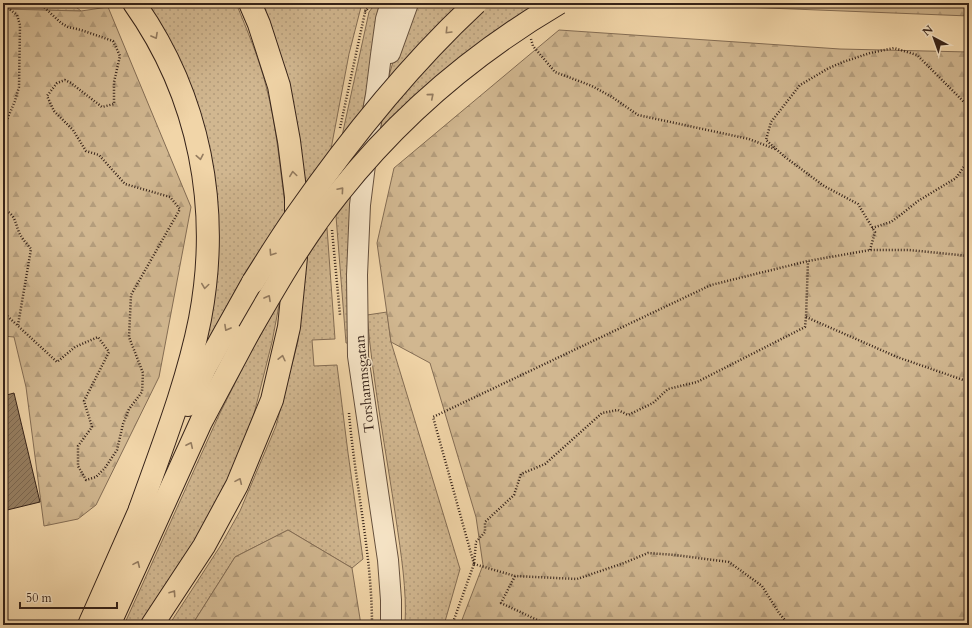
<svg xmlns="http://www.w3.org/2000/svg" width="972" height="628" viewBox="0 0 972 628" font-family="Cardo,serif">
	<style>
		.grass { fill: url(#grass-dots); stroke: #846d54 }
		.forest { fill: url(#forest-firs); stroke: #846d54 }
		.building { fill: url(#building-hatch); stroke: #362319 }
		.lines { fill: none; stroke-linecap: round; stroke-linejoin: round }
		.tertiary-casing { stroke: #65503d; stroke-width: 22 }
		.motorway-casing { stroke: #362319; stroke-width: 24 }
		.path { stroke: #362319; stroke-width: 2.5; stroke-dasharray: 1 2; stroke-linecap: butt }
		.tertiary { stroke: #f6e4c6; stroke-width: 20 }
		.motorway { stroke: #f1d5a8; stroke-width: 22 }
		.motorway-bridge-casing { stroke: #362319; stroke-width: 24; stroke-linecap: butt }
		.motorway-bridge { stroke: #f1d5a8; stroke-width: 22 }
		.oneway { stroke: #947c60 }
		.labels { text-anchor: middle; stroke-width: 3; stroke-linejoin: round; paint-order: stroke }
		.street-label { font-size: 14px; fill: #362319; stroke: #f6e4c6 }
	</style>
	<defs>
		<pattern id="grass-dots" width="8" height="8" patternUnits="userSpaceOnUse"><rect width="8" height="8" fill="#d1b790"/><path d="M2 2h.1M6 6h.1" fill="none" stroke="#b49d7c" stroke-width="1.8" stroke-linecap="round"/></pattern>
		<pattern id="forest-firs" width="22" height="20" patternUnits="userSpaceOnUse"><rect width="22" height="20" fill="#d1b790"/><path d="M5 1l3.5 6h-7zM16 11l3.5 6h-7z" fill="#b49d7c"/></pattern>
		<pattern id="building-hatch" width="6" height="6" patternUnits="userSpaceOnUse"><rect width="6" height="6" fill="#978063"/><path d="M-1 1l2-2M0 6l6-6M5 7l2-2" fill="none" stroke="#7c6851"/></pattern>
	</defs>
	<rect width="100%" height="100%" fill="#f1d5a8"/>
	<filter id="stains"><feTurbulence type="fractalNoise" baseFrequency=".005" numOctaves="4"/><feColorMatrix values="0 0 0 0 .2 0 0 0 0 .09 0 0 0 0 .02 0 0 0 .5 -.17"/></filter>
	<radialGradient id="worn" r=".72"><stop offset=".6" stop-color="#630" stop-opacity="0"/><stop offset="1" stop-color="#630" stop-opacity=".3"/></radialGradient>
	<g class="grass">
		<path d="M 3,3 L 71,3 L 81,11 L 3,9 Z"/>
		<path d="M 143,3 L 236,3 C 247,30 259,58 266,86 C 277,127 280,170 286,212 L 240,282 L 208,340 L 202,339 L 213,186 Z"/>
		<path d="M 260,3 L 362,3 L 349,54 L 331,149 L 304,185 Z"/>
		<path d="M 376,3 L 382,3 L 363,109 L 342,136 L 369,12 Z"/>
		<path d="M 420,3 L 460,3 L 388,79 C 396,52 403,25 420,3 Z"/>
		<path d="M 488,3 L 540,3 L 379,133 L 381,118 L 472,18 Z"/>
		<path d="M 351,196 L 348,343 L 346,343 L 336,216 Z"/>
		<path d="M 327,228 L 335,339 L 312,340 L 314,366 L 337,365 L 348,453 L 363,559 L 352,568 L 288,530 L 235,557 L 192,625 L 169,625 L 221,545 L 240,511 L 276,426 L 298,341 L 305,260 Z"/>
		<path d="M 280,300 L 272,342 L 253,418 L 225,487 L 195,542 L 141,625 L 124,625 L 219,415 L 247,359 Z"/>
		<path d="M 387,312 L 391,342 L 460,569 L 444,625 L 405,625 C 407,590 401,554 396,519 C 386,451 373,383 367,315 Z"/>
	</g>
	<g class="forest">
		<path d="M 669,3 L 969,3 L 969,16 L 667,4 Z"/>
		<path d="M 108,7 L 191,207 L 159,377 L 96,505 L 78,519 L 44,526 L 26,387 L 14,337 L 3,336 L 3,9 L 81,11 Z"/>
		<path d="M 559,30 L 840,49 L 969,52 L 969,625 L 460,625 L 483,565 L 476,517 L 430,363 L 391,342 L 377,243 L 394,168 Z"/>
		<path d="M 288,530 L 352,568 L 361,625 L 192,625 L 235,557 Z"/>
	</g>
	<path class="building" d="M 14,393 L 40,502 L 3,511 L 3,396 Z"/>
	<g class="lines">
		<defs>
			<g id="tertiary">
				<path d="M 390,53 L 408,3"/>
				<path d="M 391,625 L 391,600 L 388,560 L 358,356 L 357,275 L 360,205 L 369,133 L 376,95 L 381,55 L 386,19 L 391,3"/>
			</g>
			<g id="motorway">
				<path d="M 134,3 C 200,96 221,208 200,319 C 187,384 162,447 140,509"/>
				<path d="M 188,405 L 205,368 L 253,282"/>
				<path d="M 89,625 L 146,496"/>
				<path d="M 109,625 L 201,422 L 249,332"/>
				<path d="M 152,625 L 204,546 L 237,485 L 272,400 L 289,327 L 296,257 L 296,197 L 289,141 L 279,86 L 259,24 L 250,3"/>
			</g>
		</defs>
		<use href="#tertiary" class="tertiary-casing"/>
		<use href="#motorway" class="motorway-casing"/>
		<g class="path">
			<path d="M 3,4 L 17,15 L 20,25 L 19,87 L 15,101 L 3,129"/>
			<path d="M 365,12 L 372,3"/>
			<path d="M 531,39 L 533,46 L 555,72 L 592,86 L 612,97 L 638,115 L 749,139 L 775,149"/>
			<path d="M 340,128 L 367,3"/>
			<path d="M 3,210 C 17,213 15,227 21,236 C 23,240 28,245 31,249 L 18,325"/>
			<path d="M 872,228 L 891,222 L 903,213 L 918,201 L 956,178 L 965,165 L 969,163"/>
			<path d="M 332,230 L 340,315"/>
			<path d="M 870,250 L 875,232 L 858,204 L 824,186 L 785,157 L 766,140 L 771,122 L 800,85 L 829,68 L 843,62 L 870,53 L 894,48 L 917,55 L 969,107"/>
			<path d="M 3,312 L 57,362 L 75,347 L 98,337 L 109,352 L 84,401 L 92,427 L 78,446 L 78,466 L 86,480 L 96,477 L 105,468 L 117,450 L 123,424 L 129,409 L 142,392 L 143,373 L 129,337 L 131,295 L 180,209 L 170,197 L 125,184 L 99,155 L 86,151 L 73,130 L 54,111 L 47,96 L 57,83 L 65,80 L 71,83 L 102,107 L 114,104 L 114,82 L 120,56 L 113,41 L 81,30 L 68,27 L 61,23 L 44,7 L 45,3"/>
			<path d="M 806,317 L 897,357 L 969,382"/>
			<path d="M 349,413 C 355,484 372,554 372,625"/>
			<path d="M 474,564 L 433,417 L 711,285 L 808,261 L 870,250 L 909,250 L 969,256"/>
			<path d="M 474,564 L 515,576 L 577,579 L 624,563 L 648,553 L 675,555 L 729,562 L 762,586 L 779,613 L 789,625"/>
			<path d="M 515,576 L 501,603 L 548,625"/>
			<path d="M 452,625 L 474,564 L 476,542 L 485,532 L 485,522 L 514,495 L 521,474 L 545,464 L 602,413 L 618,410 L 628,415 L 653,403 L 668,389 L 697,382 L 805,327 L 806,317 L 808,261"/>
		</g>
		<use href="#tertiary" class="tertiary"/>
		<use href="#motorway" class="motorway"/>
		<defs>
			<g id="motorway-bridge">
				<path d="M 253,282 C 267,260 281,237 296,216 C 349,140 408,66 476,3"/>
				<path d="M 249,332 C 276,285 304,236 338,194 C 399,117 474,53 559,3"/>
			</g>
		</defs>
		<use href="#motorway-bridge" class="motorway-bridge-casing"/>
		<use href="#motorway-bridge" class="motorway-bridge"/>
	</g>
	<defs><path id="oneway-chevron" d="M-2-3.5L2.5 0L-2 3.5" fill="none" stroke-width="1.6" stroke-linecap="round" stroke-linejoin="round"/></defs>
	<g class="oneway">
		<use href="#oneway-chevron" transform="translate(448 31) rotate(134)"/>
		<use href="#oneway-chevron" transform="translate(155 36) rotate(61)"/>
		<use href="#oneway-chevron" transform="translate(431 96) rotate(-40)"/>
		<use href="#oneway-chevron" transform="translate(200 157) rotate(79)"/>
		<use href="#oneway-chevron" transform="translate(293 174) rotate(-98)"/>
		<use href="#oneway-chevron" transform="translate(341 190) rotate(-49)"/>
		<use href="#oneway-chevron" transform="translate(272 253) rotate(123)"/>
		<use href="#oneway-chevron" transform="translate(205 286) rotate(98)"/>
		<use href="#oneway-chevron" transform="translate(268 298) rotate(-61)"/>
		<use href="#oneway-chevron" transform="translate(227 328) rotate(119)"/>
		<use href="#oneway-chevron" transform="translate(282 358) rotate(-77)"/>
		<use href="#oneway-chevron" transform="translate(190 445) rotate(-65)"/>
		<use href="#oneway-chevron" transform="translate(239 481) rotate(-66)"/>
		<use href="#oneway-chevron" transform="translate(137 564) rotate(-66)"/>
		<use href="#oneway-chevron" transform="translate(173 593) rotate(-56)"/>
	</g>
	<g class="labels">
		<g class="street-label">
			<text transform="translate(364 384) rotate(-96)" y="5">Torshamnsgatan</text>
		</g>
	</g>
	<rect width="972" height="628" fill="none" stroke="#f1d5a8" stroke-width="16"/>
	<rect x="4" y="4" width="964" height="620" fill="none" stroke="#362319" stroke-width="2"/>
	<rect x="8" y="8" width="956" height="612" fill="none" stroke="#362319"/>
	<g transform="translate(934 38) rotate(319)" stroke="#f6e4c6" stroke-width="3" paint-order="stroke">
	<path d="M0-3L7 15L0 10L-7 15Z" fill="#362319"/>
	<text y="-6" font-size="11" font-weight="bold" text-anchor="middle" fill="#362319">N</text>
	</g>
	<path d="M20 602v6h97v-6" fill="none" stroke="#362319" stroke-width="2"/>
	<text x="26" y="602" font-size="12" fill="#362319" stroke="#f6e4c6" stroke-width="3" paint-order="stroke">50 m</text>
	<rect width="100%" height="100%" filter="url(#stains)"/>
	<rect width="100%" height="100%" fill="url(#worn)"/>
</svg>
